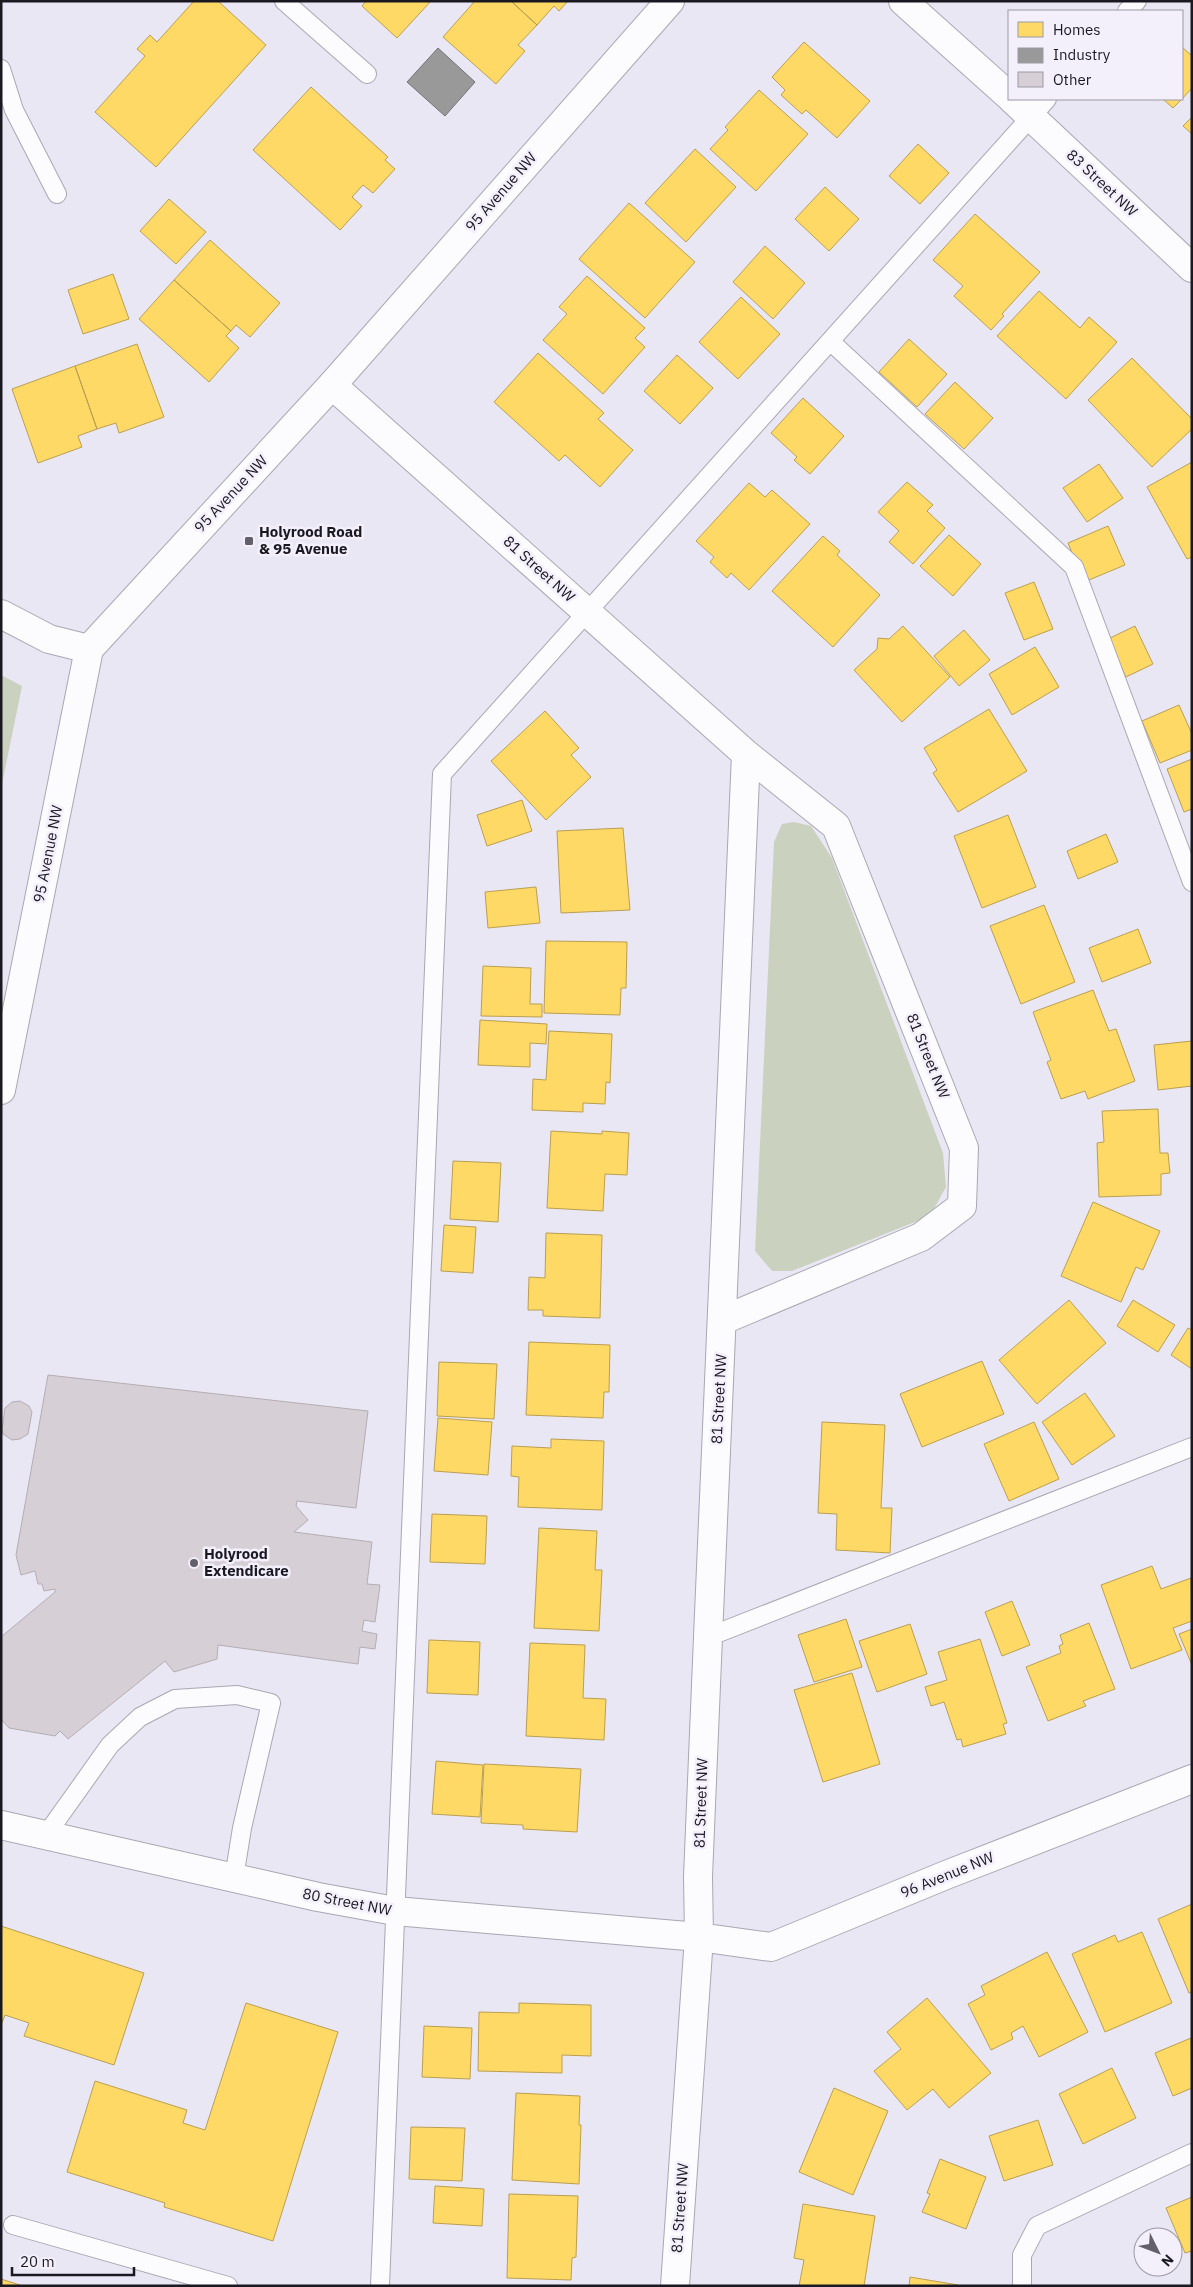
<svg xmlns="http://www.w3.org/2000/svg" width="1193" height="2287" font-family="'IBM Plex Sans',sans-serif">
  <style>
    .green { fill: #cbd1bf }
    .homes { fill: #ffd966; stroke: #ba9f51 }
    .industry { fill: #999; stroke: #737275 }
    .building { fill: #d7cfd6; stroke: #b4adb3 }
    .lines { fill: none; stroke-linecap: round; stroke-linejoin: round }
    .service-casing { stroke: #a9a7b2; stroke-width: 20 }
    .minor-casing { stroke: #a9a7b2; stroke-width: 30 }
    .tertiary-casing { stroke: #a9a7b2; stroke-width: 30 }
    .service { stroke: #fcfbfe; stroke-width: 18 }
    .minor { stroke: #fcfbfe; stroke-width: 28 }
    .tertiary { stroke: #fcfbfe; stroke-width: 28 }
    .poi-dot { fill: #63606b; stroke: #f3f0fb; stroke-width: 2 }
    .labels { text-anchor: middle; stroke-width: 5; stroke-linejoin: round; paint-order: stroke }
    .street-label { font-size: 15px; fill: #1a1821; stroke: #f3f0fb }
    .poi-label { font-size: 15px; font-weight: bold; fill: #1a1821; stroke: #f3f0fb; text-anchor: start }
  </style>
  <rect width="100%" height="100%" fill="#eae7f5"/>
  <path class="green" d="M1,675L22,686L1,789Z
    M794,822L811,826L832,858L943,1153L946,1187L930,1216L792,1271H772L755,1251L774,842L782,824Z"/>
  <path class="homes" d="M194,1H218L266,45L156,167L95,112L145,56L137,49L150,35L157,42Z
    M366,1H431L397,38L362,6Z
    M475,1H511L537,25L518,45L525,51L496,84L443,37Z
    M511,1H568L559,11L554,6L537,25Z
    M804,42L870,101L837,138L806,110L802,114L781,95L785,90L772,77Z
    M1182,47L1192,56V88L1182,99Z
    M311,87L388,157L385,160L395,169L373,193L363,185L352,197L362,206L340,230L253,150Z
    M759,90L808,134L756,191L710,149L728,130L725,127Z
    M1163,99H1182L1173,108Z
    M1192,117V134L1183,126Z
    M918,144L949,173L920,204L889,176Z
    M695,149L736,187L686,242L645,203Z
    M825,187L859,219L829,251L795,219Z
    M169,199L206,232L176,264L140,231Z
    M629,203L695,262L645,318L579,259Z
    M975,214L1040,272L1002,314L1004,316L991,330L954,296L963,286L933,260Z
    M210,240L280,303L250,337L236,325L231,331L174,280Z
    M765,246L805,283L773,319L733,282Z
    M113,274L129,319L83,334L68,290Z
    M587,276L645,328L635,338L645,347L603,394L543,340L567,314L559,307Z
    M174,280L231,331L226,336L239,348L209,382L139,319Z
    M1039,291L1080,328L1089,317L1117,342L1066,399L997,336Z
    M741,297L780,334L738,379L699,342Z
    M909,339L947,374L917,407L879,372Z
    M137,344L164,417L119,433L116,423L97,429L75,366Z
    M538,353L604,413L598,419L633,450L600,487L565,455L559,461L494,402Z
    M677,355L713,388L680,424L644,391Z
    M1132,358L1192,419V429L1152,467L1088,400Z
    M75,366L97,429L78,436L82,447L38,463L12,389Z
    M955,382L993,418L964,449L925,414Z
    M803,398L844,436L810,474L794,460L797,457L771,433Z
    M1192,462V557L1187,559L1147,487Z
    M1099,464L1123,498L1087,522L1063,488Z
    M907,482L933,505L927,511L945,528L913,564L889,542L899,531L878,512Z
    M749,483L765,497L772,490L810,524L749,590L731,573L727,578L710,562L714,557L696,541Z
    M1108,526L1125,565L1084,582L1068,543Z
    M949,535L981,564L953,596L920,566Z
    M823,536L840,551L837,555L880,595L833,647L772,591Z
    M1034,582L1053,629L1024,640L1005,593Z
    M903,626L950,677L902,722L854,670L877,649L878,638L889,639Z
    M1135,626L1153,664L1126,677L1108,639Z
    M964,630L990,660L959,686L934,656Z
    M1035,647L1059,687L1012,715L989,674Z
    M1179,705L1192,734V750L1160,763L1142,721Z
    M989,709L1027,771L958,812L933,773L937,770L924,748Z
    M545,711L579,748L571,755L591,777L546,820L491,761Z
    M1192,759V809L1184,812L1167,769Z
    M522,800L532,831L487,846L477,815Z
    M1008,815L1036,887L982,908L954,836Z
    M623,828L630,910L561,913L557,831Z
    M1106,834L1118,862L1078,879L1067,851Z
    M536,887L540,923L488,928L485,892Z
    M1044,905L1075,982L1021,1004L990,926Z
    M1138,929L1151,963L1102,982L1089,948Z
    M546,941L627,942L626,988H621L620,1015L544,1013Z
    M483,966L531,968L530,1004H542V1017L481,1016Z
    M1093,990L1109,1031L1116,1029L1135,1081L1088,1099L1085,1091L1061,1099L1047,1062L1051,1060L1033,1012Z
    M480,1020L547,1024L546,1044L530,1043V1067L478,1065Z
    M549,1031L612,1034L610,1083L606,1082L605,1104L583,1103V1112L532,1110L533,1079L546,1080Z
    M1192,1041V1086L1158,1090L1154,1045Z
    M1158,1109L1160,1153H1168L1170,1173L1161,1174V1195L1099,1197L1097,1143L1104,1142L1102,1111Z
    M551,1131L602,1134V1131L629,1133L627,1175L605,1174L603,1211L547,1208Z
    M453,1161L501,1163L498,1222L450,1219Z
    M1093,1202L1160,1231L1143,1270L1136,1267L1121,1302L1061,1276Z
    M444,1225L476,1227L473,1273L441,1271Z
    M546,1233L602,1235L600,1318L543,1316V1310H528L529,1277L545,1278Z
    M1069,1300L1106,1343L1037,1404L999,1360Z
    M1133,1300L1175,1325L1158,1352L1117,1326Z
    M1188,1328L1192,1330V1369L1171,1355Z
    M529,1342L610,1345L609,1392H604L603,1418L526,1415Z
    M982,1361L1004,1414L922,1447L900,1394Z
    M439,1362L497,1364L494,1419L437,1416Z
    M1085,1393L1115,1436L1072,1465L1042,1422Z
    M438,1418L492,1422L488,1475L434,1471Z
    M822,1422L885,1425L881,1508H892L890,1553L836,1550L837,1514L818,1513Z
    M1034,1422L1059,1479L1009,1501L984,1444Z
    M551,1439L604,1441L602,1510L518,1507L519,1477L511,1476L512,1446L551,1448Z
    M432,1514L487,1516L485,1564L430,1562Z
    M539,1528L597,1531L595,1570H602L599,1631L534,1628Z
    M1152,1566L1161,1589L1191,1578L1192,1621L1173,1628L1182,1650L1131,1669L1101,1585Z
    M1012,1601L1030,1645L1002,1656L985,1612Z
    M846,1619L862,1667L814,1682L798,1635Z
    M1089,1623L1115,1689L1083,1701L1086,1706L1048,1721L1026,1667L1061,1653L1059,1646L1063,1644L1060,1635Z
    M910,1624L927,1674L877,1692L859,1641Z
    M1192,1629V1665L1179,1634Z
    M980,1639L1007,1723L1003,1724L1006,1734L963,1747L961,1739L957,1740L944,1702L931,1706L925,1687L947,1680L938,1652Z
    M429,1640L480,1642L478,1695L427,1693Z
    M530,1643L585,1645L583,1698L606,1699L604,1740L526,1736Z
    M852,1673L880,1764L823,1782L794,1690Z
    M436,1761L483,1765L480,1817L432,1814Z
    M484,1764L581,1769L577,1832L523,1829V1825L481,1823Z
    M1192,1904V1992L1189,1993L1158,1919Z
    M1,1926L144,1973L114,2065L24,2036L29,2023L5,2015L1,2025Z
    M1142,1932L1172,2003L1105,2032L1072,1954L1115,1935L1118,1942Z
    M1047,1952L1088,2032L1039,2057L1023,2026L1011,2033L1013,2039L991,2050L968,2004L985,1995L981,1986Z
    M927,1998L991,2073L949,2108L933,2089L907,2110L874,2071L901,2049L887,2032Z
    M246,2003L338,2032L273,2241L164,2207L165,2203L67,2172L95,2081L187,2110L183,2123L205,2130Z
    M519,2003L591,2005V2056L562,2055V2073L478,2071L479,2012L519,2013Z
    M424,2026L472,2028L470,2079L422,2077Z
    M1191,2038L1192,2088L1173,2096L1155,2053Z
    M1112,2068L1136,2118L1083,2144L1059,2094Z
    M834,2088L888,2111L853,2195L799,2172Z
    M516,2093L580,2096L579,2125H581L579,2184L512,2180Z
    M1038,2120L1053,2165L1004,2181L989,2136Z
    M411,2127L465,2128L462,2181L409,2179Z
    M940,2159L986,2177L966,2229L922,2212L930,2194L927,2193Z
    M435,2186L484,2189L482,2226L433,2223Z
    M509,2194L578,2196L576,2257L572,2258L571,2280L507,2278Z
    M1192,2197V2251L1185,2253L1166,2208Z
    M803,2204L875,2216L864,2286H799L804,2260L794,2258Z
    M910,2277L958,2285V2286H909Z
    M1,2279L23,2286H1Z"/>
  <path class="industry" d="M438,48L475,82L445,116L407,82Z"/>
  <path class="building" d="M48,1375L368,1411L356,1508L297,1501L296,1506L308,1520L294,1532L372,1542L367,1584L380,1585L375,1622L364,1620L362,1631L377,1634L375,1649L360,1647L358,1664L218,1645L217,1659L174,1672L165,1661L68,1739L60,1731L55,1736L9,1728L1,1719V1637L55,1592V1589L44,1591L42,1584H38L35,1571L21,1575L16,1555Z
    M20,1401L29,1406L32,1412L28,1434L20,1439L12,1440L3,1434L2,1430L5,1408L12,1402Z"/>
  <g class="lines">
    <g class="service-casing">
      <path id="service" d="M284,1L367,74
        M1127,11L1137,1
        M1,69L14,110L57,194
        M830,341L1074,567L1192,882
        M708,1637L1192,1447
        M46,1835L110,1745L140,1717L175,1699L237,1695L271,1703L242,1828L234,1878
        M13,2225L228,2286
        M380,2286L442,774L1047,99
        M1022,2286V2255L1037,2226L1192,2153"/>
    </g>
    <g class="minor-casing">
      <path id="minor" d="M903,1L1009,96
        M1012,99L1192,268
        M332,385L746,754L708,1637L698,1877L699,1937L675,2286
        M1,614L49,639L89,649
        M723,1320L921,1237L962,1206L964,1148L836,826L746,754
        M1,1825L318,1897L395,1911L699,1937L771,1947L946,1875L1192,1779"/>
    </g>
    <g class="tertiary-casing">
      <path id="tertiary" d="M1,1090L89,649L332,385L670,1"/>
    </g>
    <use href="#service" class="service"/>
    <use href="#minor" class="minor"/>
    <use href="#tertiary" class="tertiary"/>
  </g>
  <g class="poi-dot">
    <rect x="244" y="536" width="10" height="10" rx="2.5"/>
    <circle cx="194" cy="1563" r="5"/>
  </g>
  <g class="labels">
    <g class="street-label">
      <text transform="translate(1102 183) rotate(43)" y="5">83 Street NW</text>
      <text transform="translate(501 192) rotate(-49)" y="5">95 Avenue NW</text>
      <text transform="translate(231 494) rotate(-47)" y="5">95 Avenue NW</text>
      <text transform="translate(539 569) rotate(42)" y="5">81 Street NW</text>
      <text transform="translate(48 854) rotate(-79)" y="5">95 Avenue NW</text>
      <text transform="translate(928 1056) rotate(68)" y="5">81 Street NW</text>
      <text transform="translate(719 1399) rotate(-87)" y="5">81 Street NW</text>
      <text transform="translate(701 1803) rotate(-88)" y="5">81 Street NW</text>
      <text transform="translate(947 1875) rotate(-22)" y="5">96 Avenue NW</text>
      <text transform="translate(347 1902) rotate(11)" y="5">80 Street NW</text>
      <text transform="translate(680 2208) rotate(-86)" y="5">81 Street NW</text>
    </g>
    <g class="poi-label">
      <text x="259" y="537">Holyrood Road<tspan x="259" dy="17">&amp; 95 Avenue</tspan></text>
      <text x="204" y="1559">Holyrood<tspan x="204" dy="17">Extendicare</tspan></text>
    </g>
  </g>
  <rect width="1193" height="2287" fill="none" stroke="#1a1821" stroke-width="5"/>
  <rect x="1008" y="10" width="175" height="90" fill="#f3f0fb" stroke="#9c9aa4"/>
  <rect x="1018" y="22" width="25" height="15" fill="#ffd966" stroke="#9c9aa4"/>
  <text x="1053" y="35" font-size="15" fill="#1a1821">Homes</text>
  <rect x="1018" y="48" width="25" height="15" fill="#999999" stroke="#9c9aa4"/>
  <text x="1053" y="60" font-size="15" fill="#1a1821">Industry</text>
  <rect x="1018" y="72" width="25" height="15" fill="#d7cfd6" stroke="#9c9aa4"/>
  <text x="1053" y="85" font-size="15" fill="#1a1821">Other</text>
  <g transform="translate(1158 2252) rotate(132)"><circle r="24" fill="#f3f0fb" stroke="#9c9aa4"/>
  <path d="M0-4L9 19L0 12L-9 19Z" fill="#63606b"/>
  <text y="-8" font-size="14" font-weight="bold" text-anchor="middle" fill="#1a1821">N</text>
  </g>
  <path d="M12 2267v8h122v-8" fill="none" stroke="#1a1821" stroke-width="2.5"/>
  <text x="20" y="2267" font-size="15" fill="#1a1821" stroke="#f3f0fb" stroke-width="4" paint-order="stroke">20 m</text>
</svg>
